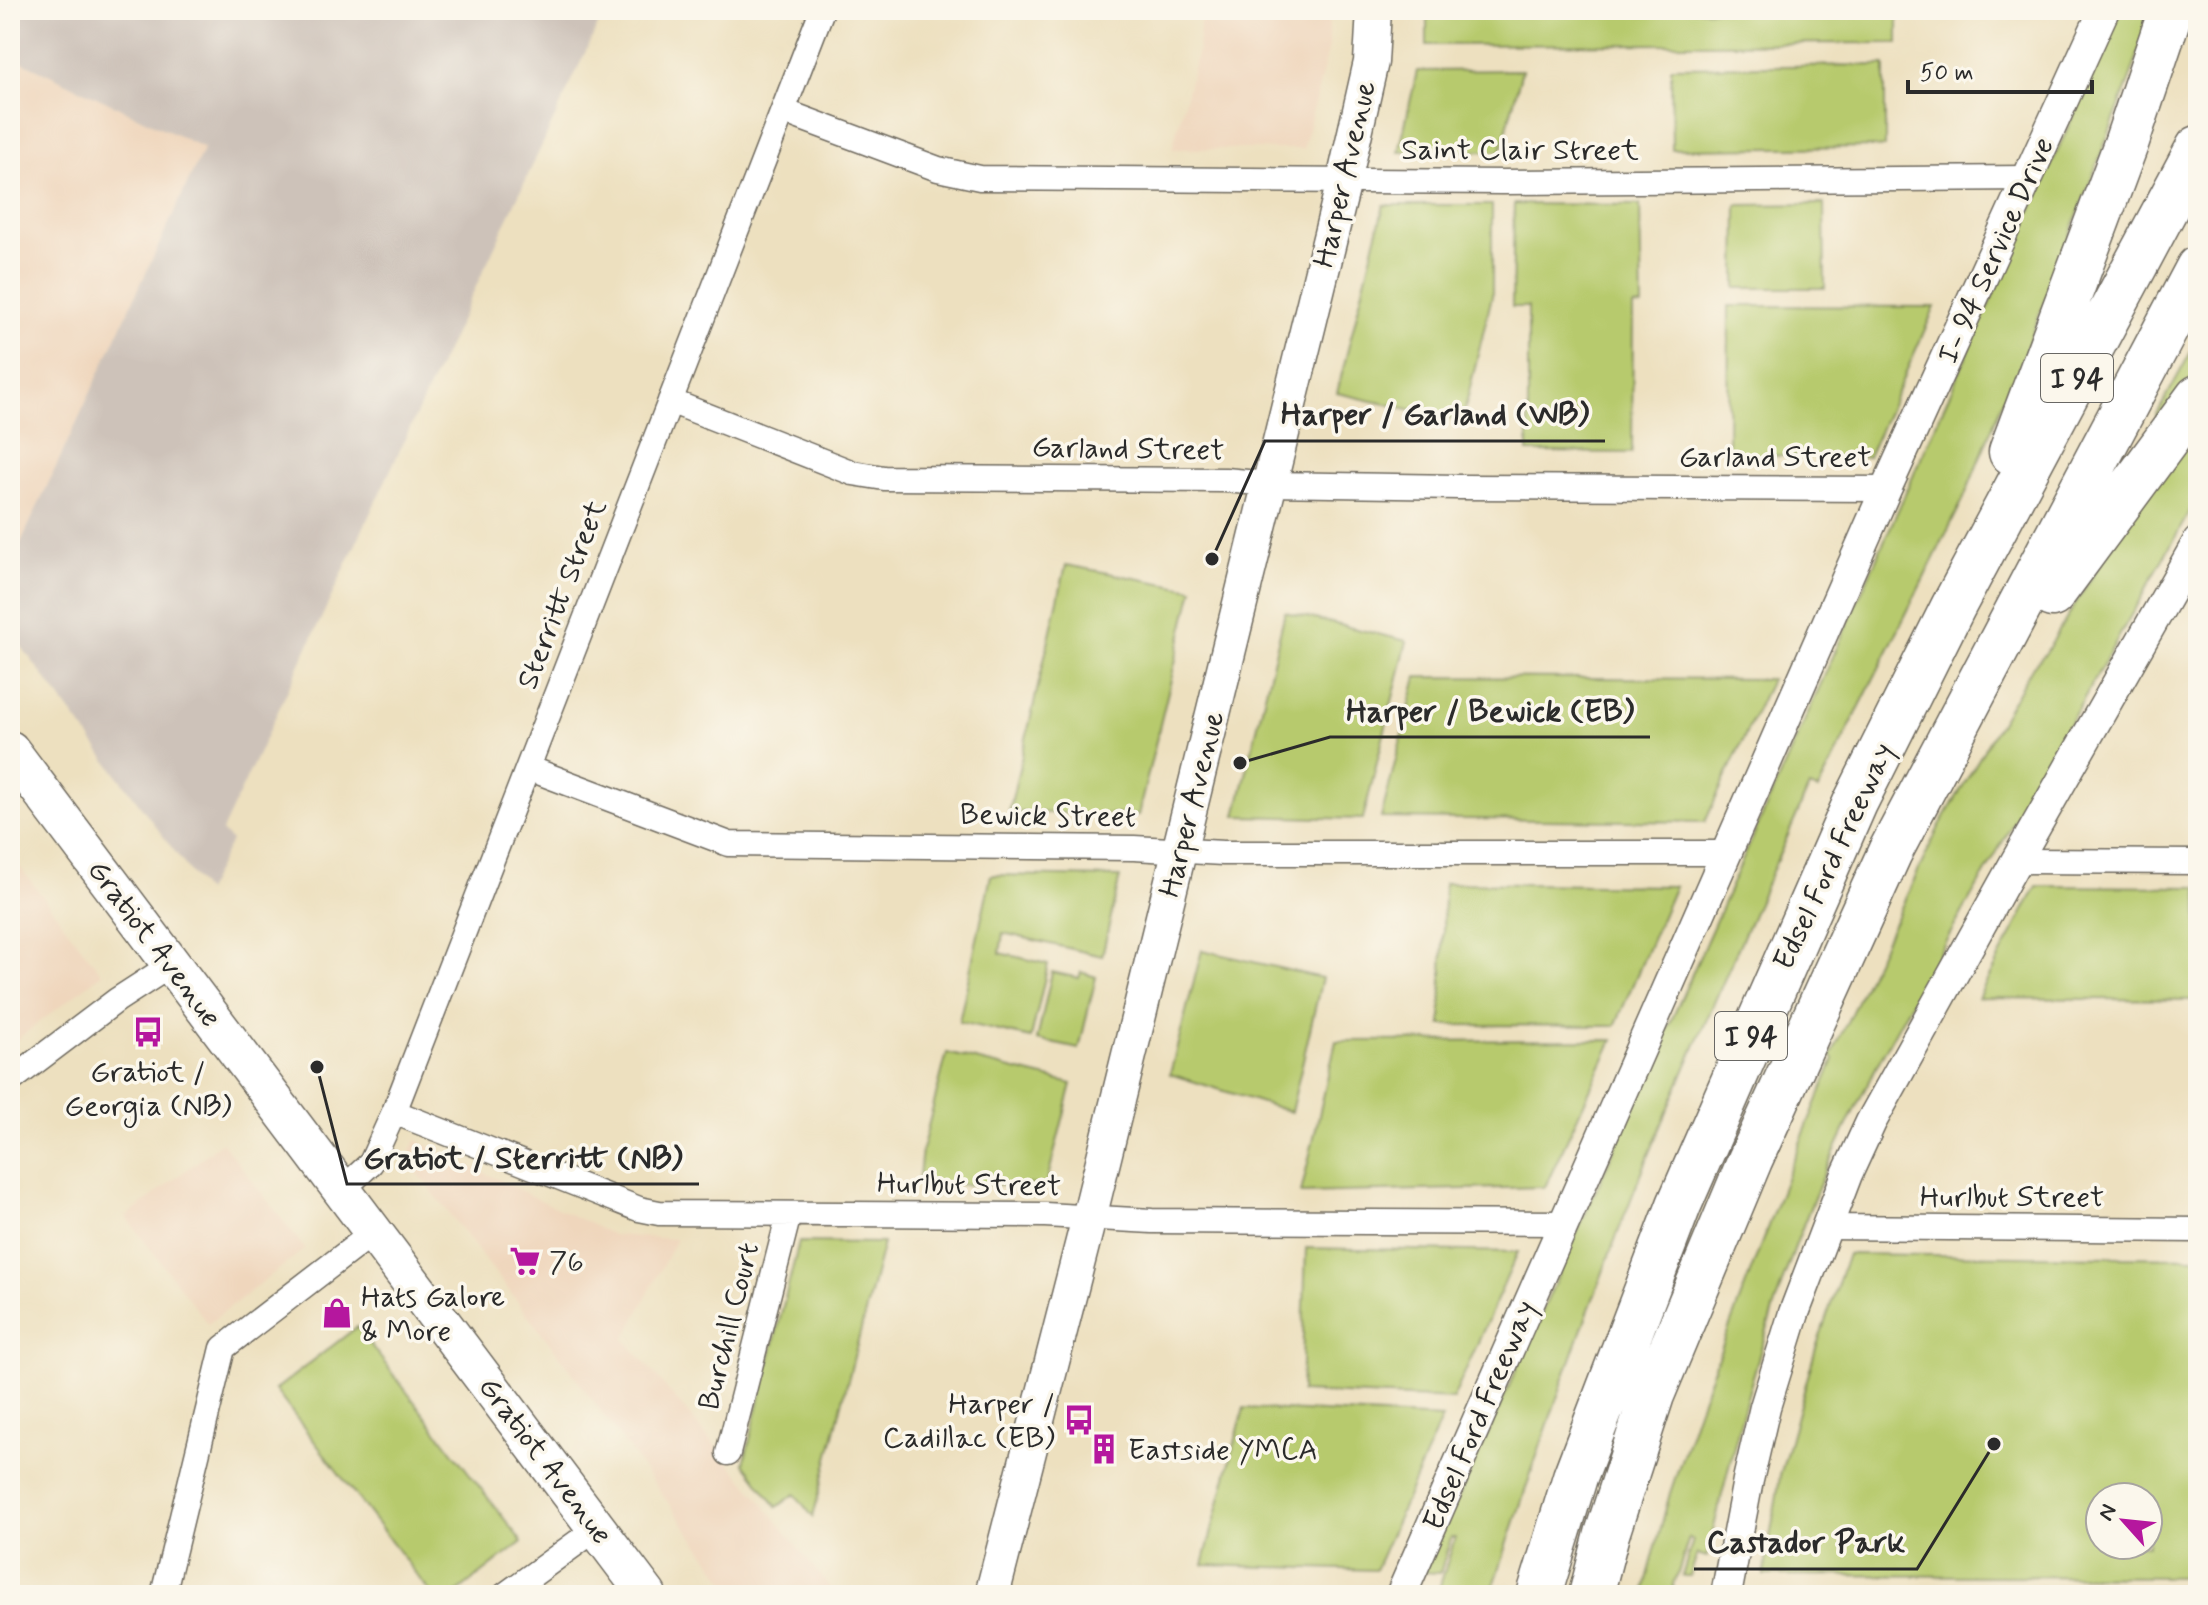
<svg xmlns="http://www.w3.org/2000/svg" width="2208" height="1605" font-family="Mynerve,sans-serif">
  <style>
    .built { fill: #efd6bc }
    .industrial { fill: #cdc2b9 }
    .green { fill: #b7ca6d; stroke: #717a4c; stroke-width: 2; fill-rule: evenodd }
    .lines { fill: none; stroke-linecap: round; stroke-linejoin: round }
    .minor-casing { stroke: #6f6a5f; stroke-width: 27 }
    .tertiary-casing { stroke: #6f6a5f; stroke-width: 33 }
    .secondary-casing { stroke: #6f6a5f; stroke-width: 37 }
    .primary-casing { stroke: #6f6a5f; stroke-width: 41 }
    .motorway-casing { stroke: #6f6a5f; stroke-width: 47 }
    .minor { stroke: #fff; stroke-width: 24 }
    .tertiary { stroke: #fff; stroke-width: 30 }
    .secondary { stroke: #fff; stroke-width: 34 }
    .primary { stroke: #fff; stroke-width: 38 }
    .motorway { stroke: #fff; stroke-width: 44 }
    .labels { text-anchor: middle; stroke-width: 7; stroke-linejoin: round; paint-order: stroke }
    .shield { fill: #fbf7ec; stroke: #696865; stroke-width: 2 }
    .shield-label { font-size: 28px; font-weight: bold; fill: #2b2b2b }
    .street-label { font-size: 30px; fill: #2b2b2b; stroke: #fbf7ec }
    .poi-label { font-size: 30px; fill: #2b2b2b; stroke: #fbf7ec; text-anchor: start }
    .leader { fill: none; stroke: #2b2b2b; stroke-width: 3 }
    .callout-dot { fill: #2b2b2b; stroke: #fbf7ec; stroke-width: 3 }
    .callout-label { font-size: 32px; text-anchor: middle; font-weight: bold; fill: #2b2b2b; stroke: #fbf7ec; stroke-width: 7; stroke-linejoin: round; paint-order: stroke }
  </style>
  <rect width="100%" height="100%" fill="#fbf7ec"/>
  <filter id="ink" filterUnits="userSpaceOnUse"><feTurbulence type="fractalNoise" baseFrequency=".0125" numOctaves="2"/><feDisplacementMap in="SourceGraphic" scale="16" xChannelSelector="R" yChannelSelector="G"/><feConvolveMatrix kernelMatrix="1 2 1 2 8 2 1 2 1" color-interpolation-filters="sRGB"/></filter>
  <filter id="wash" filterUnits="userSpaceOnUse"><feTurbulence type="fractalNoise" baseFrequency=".006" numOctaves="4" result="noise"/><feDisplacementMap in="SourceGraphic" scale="32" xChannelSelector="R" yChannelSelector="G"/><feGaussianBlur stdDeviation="1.8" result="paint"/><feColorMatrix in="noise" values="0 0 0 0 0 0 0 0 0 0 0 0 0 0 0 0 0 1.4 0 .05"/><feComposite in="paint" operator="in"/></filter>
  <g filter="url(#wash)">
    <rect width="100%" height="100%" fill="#ede0bf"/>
    <path class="built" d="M1201,10H1329V47L1303,149H1172L1198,50Z
      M10,56L204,148L10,566Z
      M10,854L102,974L10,1045Z
      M416,1140L613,1235L676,1239L625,1339L748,1485L836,1595H736L578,1380L407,1159Z
      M222,1142L305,1249L208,1324L126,1217Z"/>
    <path class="industrial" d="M14,10H605L222,831L231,841L205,892L10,631V566L204,148L10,56V20Z"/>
    <path class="green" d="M1427,10H1898V43L1427,45Z
      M2120,10H2152L2132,73L2014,381L2011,380L1964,498L1818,790L1809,787C1750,923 1688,1057 1633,1194C1581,1326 1534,1460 1491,1595H1437L1455,1538H1451L1440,1573L1422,1572L1474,1465Z
      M1885,65V147L1672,149L1671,67Z
      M1522,70L1501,151L1399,152L1417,71Z
      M1514,204L1640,205L1642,306L1633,307L1632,453L1528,452V307H1512Z
      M1824,204L1825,288H1736L1737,205Z
      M1384,205H1492V296L1462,421L1337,393Z
      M1729,306H1736L1935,307L1868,457L1728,455Z
      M2198,339V369L2164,421L2156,416Z
      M2198,411V497C2124,627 2050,757 1977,887C1918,990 1857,1093 1812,1203C1765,1318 1735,1438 1707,1557L1697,1554L1690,1576H1682L1693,1540L1689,1538L1671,1595H1643L1670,1493L1698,1410L1790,1168L1834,1059L1831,1056L1939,827L2033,666L2045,654L2118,534Z
      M1066,565L1193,589L1138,815L1009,812Z
      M1285,612L1407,641L1363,819L1236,816Z
      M1417,677L1771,679L1705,822L1381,818Z
      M991,875L1120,877L1102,956L1003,933L1000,953L1048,964L1031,1038L959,1022Z
      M1444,883L1675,886L1615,1026L1441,1025Z
      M2037,886L2198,887V1000L1978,998Z
      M1202,950L1322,978L1291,1112L1170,1074Z
      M1052,972L1079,978L1081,972L1096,977L1079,1049L1037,1040Z
      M1613,1040L1545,1187L1301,1193L1336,1041Z
      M947,1053L1072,1084L1046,1185L918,1184L922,1150Z
      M799,1242L883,1243L813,1517L795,1494L777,1507L744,1463Z
      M1306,1248L1518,1252L1453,1399L1301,1392Z
      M1848,1254L2198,1258V1577L1764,1575L1780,1476L1815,1351ZM2100,1497H2148V1545H2100Z
      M357,1327L522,1542L454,1595H432L275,1390Z
      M1244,1408L1442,1418L1375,1570L1203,1565Z"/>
  </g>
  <g filter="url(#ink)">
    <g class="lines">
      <g class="minor-casing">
        <path id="minor" d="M783,111L938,169L980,178L1503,182L2029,178
          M670,401L853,473L884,478L1225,480L1269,484L1459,487L1886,489
          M528,768L729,844L1134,848L1223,853H1725
          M2016,861L2198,862
          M10,1081L117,1000L171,965
          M394,1112L639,1209L659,1213L1045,1215L1152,1221L1562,1223
          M342,1190L371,1163L394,1112L822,10
          M1825,1227L2198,1230
          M728,1453L789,1214
          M163,1595L223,1348L374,1232
          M505,1595L597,1528"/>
      </g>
      <g class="tertiary-casing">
        <path id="tertiary" d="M1401,1595L1886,489L2104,10
          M1726,1595L1748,1480L1765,1407L1794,1313L1847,1174L1871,1122L2016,861L2198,542"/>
      </g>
      <g class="secondary-casing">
        <path id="secondary" d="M992,1595L1089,1218L1344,181L1371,62L1374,10"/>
      </g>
      <g class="primary-casing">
        <path id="primary" d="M10,750L647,1595"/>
      </g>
      <g class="motorway-casing">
        <path id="motorway" d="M2011,452L2126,144L2171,10
          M2052,595L2198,397
          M1539,1595L1575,1477L1679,1205L1855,803L1953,607L2198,148
          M1591,1595L1607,1534L1652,1395L1750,1160L1890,852L2198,268"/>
      </g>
      <use href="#minor" class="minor"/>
      <use href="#tertiary" class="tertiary"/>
      <use href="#secondary" class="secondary"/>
      <use href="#primary" class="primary"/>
      <use href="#motorway" class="motorway"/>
    </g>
  </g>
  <defs>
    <g id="bus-bare" transform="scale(2.4)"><path d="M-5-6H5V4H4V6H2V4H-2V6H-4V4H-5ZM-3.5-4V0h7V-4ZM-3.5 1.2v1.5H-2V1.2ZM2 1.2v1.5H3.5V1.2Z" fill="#b5179e" stroke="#fbf7ec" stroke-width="2.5" paint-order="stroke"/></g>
    <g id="supermarket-bare" transform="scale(2.4)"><path d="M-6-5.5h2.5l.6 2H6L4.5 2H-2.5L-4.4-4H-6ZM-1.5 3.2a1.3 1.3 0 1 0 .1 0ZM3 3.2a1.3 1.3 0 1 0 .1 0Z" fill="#b5179e" stroke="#fbf7ec" stroke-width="2.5" paint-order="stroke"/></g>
    <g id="shop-bare" transform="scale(2.4)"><path d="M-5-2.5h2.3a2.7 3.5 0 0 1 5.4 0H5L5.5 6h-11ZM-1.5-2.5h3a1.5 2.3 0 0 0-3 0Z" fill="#b5179e" stroke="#fbf7ec" stroke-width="2.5" paint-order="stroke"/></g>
    <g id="building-bare" transform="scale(2.4)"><path d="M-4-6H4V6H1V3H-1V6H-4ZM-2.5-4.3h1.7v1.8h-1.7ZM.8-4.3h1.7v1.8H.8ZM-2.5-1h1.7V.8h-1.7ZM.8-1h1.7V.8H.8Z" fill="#b5179e" stroke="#fbf7ec" stroke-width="2.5" paint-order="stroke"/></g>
  </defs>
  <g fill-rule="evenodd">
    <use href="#bus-bare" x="148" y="1032"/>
    <use href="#supermarket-bare" x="525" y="1261"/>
    <use href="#shop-bare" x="337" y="1313"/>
    <use href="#bus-bare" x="1079" y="1420"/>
    <use href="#building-bare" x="1104" y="1449"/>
  </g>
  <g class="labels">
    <g class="shield">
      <rect x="2041" y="354" width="72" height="48" rx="6"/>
      <rect x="1715" y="1012" width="72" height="48" rx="6"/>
    </g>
    <g class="shield-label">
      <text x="2077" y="388">I 94</text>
      <text x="1751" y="1046">I 94</text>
    </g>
    <g class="street-label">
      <text x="1520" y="159">Saint Clair Street</text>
      <text transform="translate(1344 174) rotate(-77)" y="10">Harper Avenue</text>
      <text transform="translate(1995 250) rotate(-66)" y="10">I- 94 Service Drive</text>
      <text transform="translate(1128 448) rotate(1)" y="10">Garland Street</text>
      <text x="1775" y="466">Garland Street</text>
      <text transform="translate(561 594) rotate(-69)" y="10">Sterritt Street</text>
      <text transform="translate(1191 804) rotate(-76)" y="10">Harper Avenue</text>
      <text transform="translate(1048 815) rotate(1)" y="10">Bewick Street</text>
      <text transform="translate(1833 856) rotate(-65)" y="10">Edsel Ford Freeway</text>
      <text transform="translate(155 943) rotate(53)" y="10">Gratiot Avenue</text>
      <text transform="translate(969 1184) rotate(1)" y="10">Hurlbut Street</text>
      <text x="2012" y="1206">Hurlbut Street</text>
      <text transform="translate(728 1326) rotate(-76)" y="10">Burchill Court</text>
      <text transform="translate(1479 1415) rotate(-67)" y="10">Edsel Ford Freeway</text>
      <text transform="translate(546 1460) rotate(53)" y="10">Gratiot Avenue</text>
    </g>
    <g class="poi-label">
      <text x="148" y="1081" text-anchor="middle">Gratiot /<tspan x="148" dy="34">Georgia (NB)</tspan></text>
      <text x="549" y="1271">76</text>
      <text x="361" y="1306">Hats Galore<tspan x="361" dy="34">&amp; More</tspan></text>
      <text x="1055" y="1413" text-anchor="end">Harper /<tspan x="1055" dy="34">Cadillac (EB)</tspan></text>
      <text x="1128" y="1459">Eastside YMCA</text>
    </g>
  </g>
  <path class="leader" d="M1212 559L1265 441H1605M1240 763L1330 737H1650M317 1067L347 1184H699M1994 1444L1917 1569H1694"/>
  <g class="callout-dot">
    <circle cx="1212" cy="559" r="8"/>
    <circle cx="1240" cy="763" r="8"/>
    <circle cx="317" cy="1067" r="8"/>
    <circle cx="1994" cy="1444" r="8"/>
  </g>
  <g class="callout-label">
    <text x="1435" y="424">Harper / Garland (WB)</text>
    <text x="1490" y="721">Harper / Bewick (EB)</text>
    <text x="523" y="1168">Gratiot / Sterritt (NB)</text>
    <text x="1806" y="1552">Castador Park</text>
  </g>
  <rect width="2208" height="1605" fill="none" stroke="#fbf7ec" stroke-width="40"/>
  <g transform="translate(2124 1521) rotate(297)"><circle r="38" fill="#fbf7ec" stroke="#a8a59f" stroke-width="2"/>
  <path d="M0-6L14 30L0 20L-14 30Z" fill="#b5179e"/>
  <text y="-12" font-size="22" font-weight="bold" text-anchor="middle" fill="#2b2b2b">N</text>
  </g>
  <path d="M1908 80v12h184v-12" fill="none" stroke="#2b2b2b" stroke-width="4"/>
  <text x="1920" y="80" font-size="24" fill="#2b2b2b" stroke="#fbf7ec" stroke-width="6" paint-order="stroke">50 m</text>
</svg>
